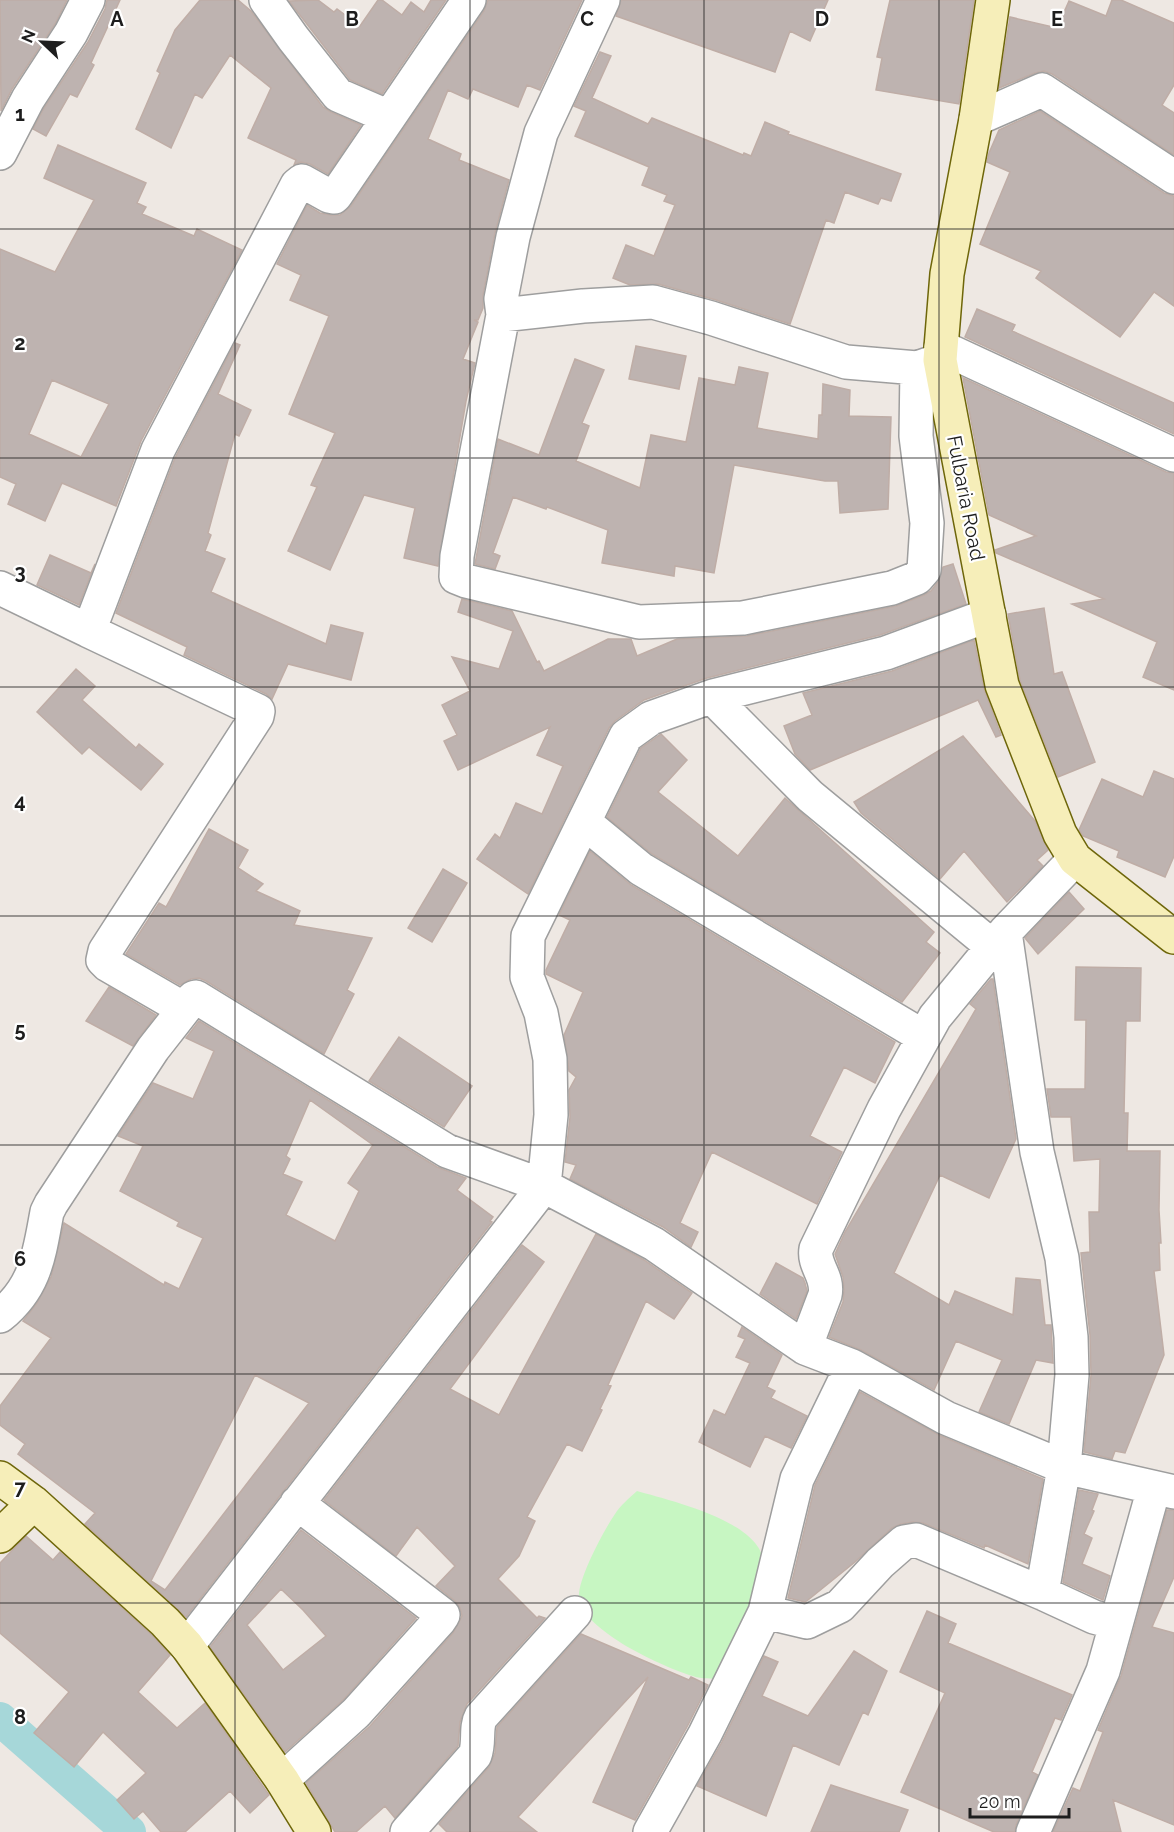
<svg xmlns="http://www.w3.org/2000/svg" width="1174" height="1832" font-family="Raleway,sans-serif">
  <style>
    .park { fill: #c7f6c2 }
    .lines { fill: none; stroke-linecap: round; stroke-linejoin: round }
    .canal { stroke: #a6d7d9; stroke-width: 34 }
    .building { fill: #beb3b0; stroke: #bfada6; stroke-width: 1.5; fill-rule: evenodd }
    .street-casing { stroke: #9e9e9e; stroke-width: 36 }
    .secondary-casing { stroke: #6e660a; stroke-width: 36 }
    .street { stroke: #fff; stroke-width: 33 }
    .secondary { stroke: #f6eeb9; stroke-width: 33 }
    .grid { fill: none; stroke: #1d1d1d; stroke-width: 1.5; stroke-opacity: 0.55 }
    .labels { text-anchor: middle; stroke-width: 4.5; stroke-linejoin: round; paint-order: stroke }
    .street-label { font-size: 20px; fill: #1d1d1d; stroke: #fff }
    .grid-label { font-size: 20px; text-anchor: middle; font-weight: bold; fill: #1d1d1d; stroke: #fff; stroke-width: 4.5; stroke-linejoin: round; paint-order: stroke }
  </style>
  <rect width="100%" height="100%" fill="#eee8e3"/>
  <path class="park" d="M637,1491C668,1500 760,1521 763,1561C765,1593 730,1649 716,1679C708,1678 700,1679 693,1676C665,1668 583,1631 579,1598C577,1580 604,1530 615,1514C620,1506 629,1498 637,1491Z"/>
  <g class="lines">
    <path class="canal" d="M0,1719L129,1832"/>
  </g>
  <path class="building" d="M0,0H67L55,24L12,89L1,111Z
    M107,0H120L91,63L94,65L77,97L70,94L46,136L33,129L44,108L88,42L105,9Z
    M200,0H238L251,11L323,107L331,112L361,125L328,174L310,164L301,162L294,165L296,160L248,138L271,88L230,55L202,98L195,94L171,148L136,129L160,73L157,71L175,30Z
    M318,0L334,12L337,9L360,26L378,0H382L402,15L411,2L424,12L431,0H446L382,94L350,80L289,1Z
    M488,0H582L540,90L527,85L518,107L473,89L468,99L448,90L428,139L461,154L459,160L509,180L495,233L483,295V308L478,320H474L478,322L463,359L475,363L466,401L438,566L404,558L415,508L364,495L330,570L288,551L317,487L311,485L335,433L289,414L329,316L290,300L301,275L277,264L307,205L320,213L331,215H340L351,206L484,11Z
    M621,0H828L810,41L790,31L775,72L616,16Z
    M890,0H974L959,104L876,90L882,58L877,57Z
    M1112,0H1121L1174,23V85L1162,105L1174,113V155L1052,74L1044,71L1035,73L999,88L1010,17L1057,28L1069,1L1106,16Z
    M600,52L611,56L592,98L648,124L652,118L743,155L744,153L751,156L765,122L789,132L788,134L901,174L891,201L881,198L878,204L845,192L834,223L826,220L790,324L716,300L658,284L630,285L613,278L626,245L654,256L675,205L664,201L667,195L642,185L649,167L575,136L586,111L574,106Z
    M1040,111L1164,193L1174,196V306L1154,292L1120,337L1036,278L1041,271L980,244L1010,172L987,162L989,153L999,130Z
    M58,145L146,183L137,203L146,207L142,214L194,236L197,229L242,250L141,441L116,506L62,483L45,521L8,504L16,484L0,477V249L55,272L94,200L44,178ZM52,380L109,404L81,457L29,434Z
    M977,309L1015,325L1012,331L1174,403V434L965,337Z
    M235,343L240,345L218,394L251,410L239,436L235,434L208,533L211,535L205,551L225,559L211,592L326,644L331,625L363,633L351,680L288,664L272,699L266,694L184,655L187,647L116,613L175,458Z
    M636,346L686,356L679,389L629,379Z
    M575,359L604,370L582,423L589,426L576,461L640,488L651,435L686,442L699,378L735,385L739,367L768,373L757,428L818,439L819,415H822L823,384L850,390L849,416L891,417L888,509L840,513L838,481H825L734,465L714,573L675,566L674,576L602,563L608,530L547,507L546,509L513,497L493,553L500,556L495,569L475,564L498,439L539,455Z
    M963,378L1166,472L1174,473V690L1143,677L1157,642L1072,604L1104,599L996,553L995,550L1036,536L989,515Z
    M50,555L91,573L95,564L79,605L37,585Z
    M953,564L966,604L880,635L707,678L644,700L615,721L609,728L528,894L477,859L495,834L500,838L516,803L542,814L563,766L537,755L550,727L458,770L444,741L457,735L442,705L470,691L452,657L499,669L513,631L458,612L462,599L512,611L537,662L539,661L544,671L608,639H631L637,656L677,639L747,636L896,606L924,595L931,591L938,582L943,567Z
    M1044,608L1054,674L1062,672L1095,762L1058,777L1020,680L1008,614Z
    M974,640L984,689L1001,735L996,737L978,700L810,770L795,754L784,726L812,715L803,693L892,671Z
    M76,669L95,686L82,700L136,748L139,744L163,764L141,790L89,747L82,754L37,712Z
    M661,734L687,760L658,792L738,856L785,798L934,932L926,942L940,953L902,1002L652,854L607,817L641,748Z
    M963,736L1035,821L1048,850L1037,860L1043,866L1007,902L964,851L940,879L861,813L854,802Z
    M1154,771L1174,779V856L1165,877L1117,857L1119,851L1083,836L1079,830L1102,779L1143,797Z
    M209,829L248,850L238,868L263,884L256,891L300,911L294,925L372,938L347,990L354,994L324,1054L206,981L199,978L191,979L180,985L126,954L159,903L166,907Z
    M590,851L631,885L895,1042L875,1083L844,1067L810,1136L842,1152L817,1204L712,1152L680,1223L698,1232L691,1247L663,1227L570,1179L576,1165L565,1162L570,1117L569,1090L576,1077L569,1071L564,1035L583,992L546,974V970L570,920L559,915Z
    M443,869L467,883L432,942L408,928Z
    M1069,892L1084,909L1038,954L1025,938Z
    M1076,967L1141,968L1140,1021H1126L1124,1113H1128L1127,1151H1160L1159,1210L1161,1243H1159L1160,1270L1154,1271L1164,1355L1125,1453L1115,1451L1112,1459L1084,1452L1091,1375L1090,1335L1081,1253L1090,1252L1089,1212H1099L1100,1159L1074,1161L1071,1117H1051L1047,1089H1085L1086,1020H1075Z
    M991,979H993L1016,1139L989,1198L940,1175L894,1273L949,1305L955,1291L1013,1315L1016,1278L1040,1280L1045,1325H1051L1053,1363L1036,1360L1009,1424L979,1412L1002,1360L956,1341L934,1390L861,1350L829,1337L843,1302L844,1290L843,1277L835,1254L845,1232L976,1009L970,1004Z
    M109,987L156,1015L133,1046L86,1021Z
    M199,1021L437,1167L466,1178L457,1190L493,1217L490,1221L492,1222L186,1617L85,1524L95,1513L18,1454L25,1444L0,1425V1406L51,1338L23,1321L37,1303L51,1277L64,1223L164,1285L165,1282L179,1289L203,1238L177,1226L179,1222L120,1191L143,1146L118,1136L153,1083L193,1099L214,1051L186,1038ZM310,1100L373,1145L348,1183L359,1191L335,1241L286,1215L302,1182L283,1174L290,1159L286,1156ZM255,1375L309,1403L165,1590L151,1581Z
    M399,1037L472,1086L444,1127L369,1081Z
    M596,1234L644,1260L692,1293L674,1319L646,1301L608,1385L611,1386L600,1409L602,1410L582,1451L567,1444L527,1517L535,1521L519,1556L498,1579L537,1618L539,1616L545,1618L467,1704L460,1722L458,1746L395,1818L385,1806L356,1832H335L306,1783L370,1726L453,1633L462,1616L460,1608L455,1601L436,1586L455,1566L417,1527L396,1556L324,1500L522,1245L544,1262L450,1389L499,1415Z
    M776,1263L803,1278L805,1283L807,1291L796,1319L760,1294Z
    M742,1327L782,1355L767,1387L775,1391L771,1398L807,1416L791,1448L765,1436L750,1467L699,1442L714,1410L725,1415L750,1363L736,1357L745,1339L738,1336Z
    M860,1392L939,1435L1043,1479L1028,1564L985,1545L984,1548L923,1523L913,1522L901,1524L892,1528L855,1562L808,1600L805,1602L788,1598L815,1485Z
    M1079,1490L1098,1494L1092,1510L1094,1511L1084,1534L1092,1538L1082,1564L1110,1576L1103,1600L1063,1582Z
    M1167,1510H1174V1577L1152,1627L1174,1633V1825L1113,1800L1121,1832H1053L1073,1788L1080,1791L1103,1732L1098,1730L1121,1676Z
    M301,1530L416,1618L343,1700L285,1752L210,1647ZM281,1589L303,1610L326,1636L283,1670L247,1625Z
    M26,1536L53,1560L60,1552L152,1635L170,1655L138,1692L177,1728L205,1703L269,1795L250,1813L230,1791L185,1832H161L143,1811L134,1819L117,1800L146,1773L103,1732L74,1767L34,1733L69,1692L0,1633V1563Z
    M927,1611L956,1624L948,1643L1072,1695L1061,1720L1055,1718L1032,1772L1038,1775L1016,1825L1015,1832H994L901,1792L945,1693L900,1672Z
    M581,1634L689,1680L691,1677L708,1685L688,1725L635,1820L593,1802L648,1677L518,1817L537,1832H447L439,1824L489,1767L495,1753L497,1727Z
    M854,1651L887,1671L868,1715L863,1712L839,1765L793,1745L766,1816L697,1786L722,1742L764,1656L778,1662L762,1696L808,1716Z
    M831,1785L908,1810L899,1832H811Z"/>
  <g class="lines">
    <g class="street-casing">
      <path id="street" d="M266,0L293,38L338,95L389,117
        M603,0L541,133L513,237L501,299L503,315L457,556L456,577L466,581L639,622L743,618L892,588L917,578L924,570L927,523L916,436L917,368L940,360
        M976,119L1042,90L1174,177
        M0,153L28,99L71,33L88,0
        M503,315L583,306L653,302L711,318L846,362L917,368
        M941,347L1174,455
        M0,588L89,631
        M712,697L810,796L993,947
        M584,822L641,869L924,1037
        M1005,932L1037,1152L1062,1258L1071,1337L1072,1375L1064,1467L1042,1593
        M184,1009L108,965L103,960L105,951L257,716L258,711L89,631L158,450L297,185L302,181L329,196L334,197L336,195L469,0
        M0,1316C36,1287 39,1255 47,1212L51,1204L153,1049L193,998L196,997L447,1151L544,1186L551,1115L550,1059L541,1013L527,977L528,936L626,736L651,718L713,696L886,653L989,615
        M805,1348L825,1295C829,1276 813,1266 816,1249L884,1109L935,1017L1005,932L1075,859
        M852,1366L946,1418L1064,1467L1174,1492
        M765,1612L807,1622L840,1606L880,1563L904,1542L916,1540L1042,1593L1094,1617L1116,1623
        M187,1646L544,1186L654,1244L805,1348L852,1366L797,1479L765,1612L705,1734L650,1832
        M282,1780L356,1713L439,1621L443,1615L297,1503
        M407,1832L475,1755C480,1742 475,1728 481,1717L575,1613
        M1033,1832L1103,1671L1154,1488"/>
    </g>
    <g class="secondary-casing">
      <path id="secondary" d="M993,0L976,119L947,274L940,360L1002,685L1060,834L1075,859L1174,937
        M0,1478L34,1503L165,1622L187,1646L282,1780L314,1832
        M0,1536L34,1503"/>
    </g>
    <use href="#street" class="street"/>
    <use href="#secondary" class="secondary"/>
  </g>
  <path class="grid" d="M235,0V1832M470,0V1832M704,0V1832M939,0V1832M0,229H1174M0,458H1174M0,687H1174M0,916H1174M0,1145H1174M0,1374H1174M0,1603H1174"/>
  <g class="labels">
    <g class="street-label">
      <text transform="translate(966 498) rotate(79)" y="7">Fulbaria Road</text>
    </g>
  </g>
  <g class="grid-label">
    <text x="117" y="26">A</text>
    <text x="352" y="26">B</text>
    <text x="587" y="26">C</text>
    <text x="822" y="26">D</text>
    <text x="1057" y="26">E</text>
    <text x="20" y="121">1</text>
    <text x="20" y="350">2</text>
    <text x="20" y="579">3</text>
    <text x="20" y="808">4</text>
    <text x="20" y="1037">5</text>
    <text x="20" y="1266">6</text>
    <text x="20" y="1495">7</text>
    <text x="20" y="1724">8</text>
  </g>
  <g transform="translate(42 42) rotate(293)" stroke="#ffffff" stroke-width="4.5" paint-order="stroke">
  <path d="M0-4.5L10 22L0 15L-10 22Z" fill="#1d1d1d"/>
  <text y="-9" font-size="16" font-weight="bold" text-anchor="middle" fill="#1d1d1d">N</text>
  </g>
  <path d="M970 1808v9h99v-9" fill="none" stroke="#1d1d1d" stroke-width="3"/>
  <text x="979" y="1808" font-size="18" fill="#1d1d1d" stroke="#ffffff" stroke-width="4.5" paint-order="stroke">20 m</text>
</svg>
